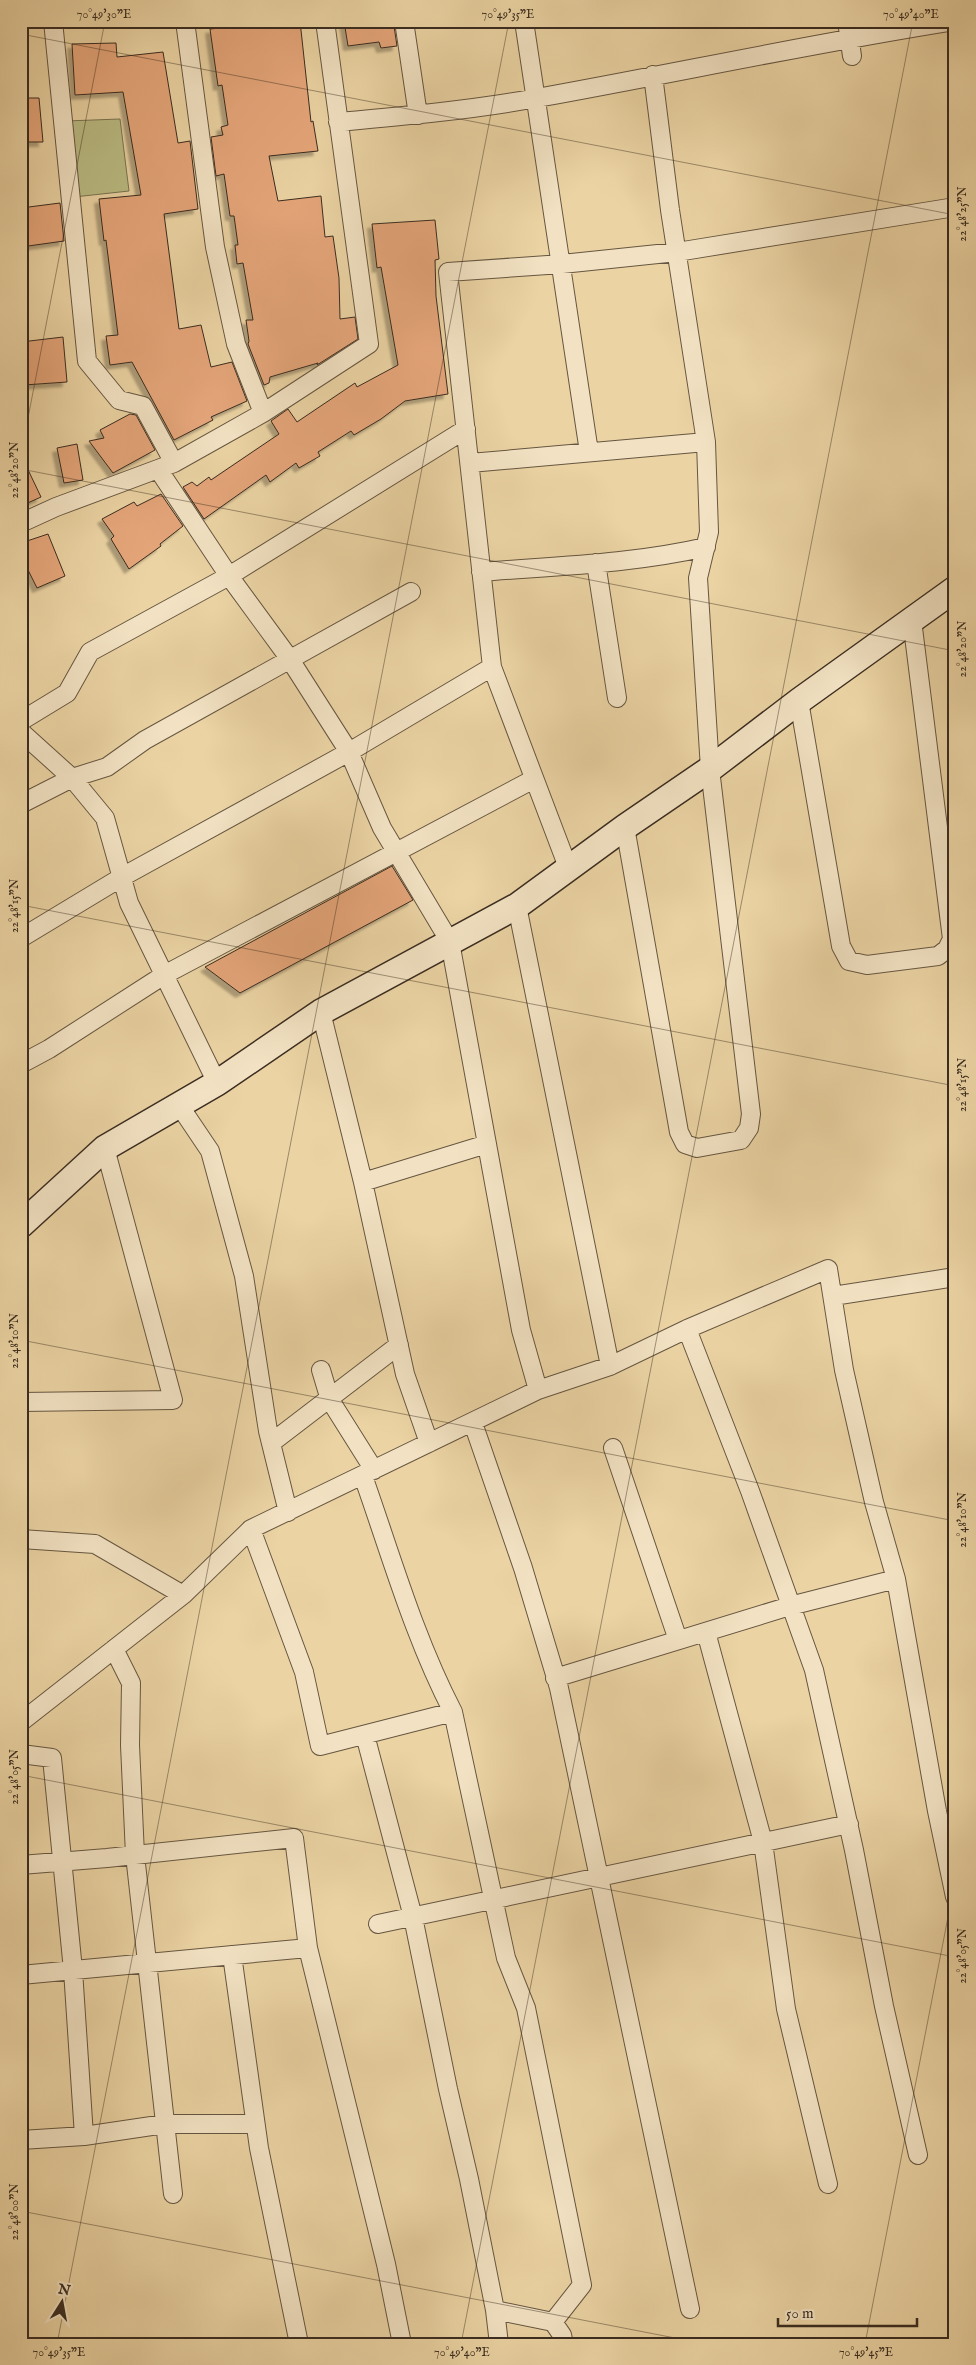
<svg xmlns="http://www.w3.org/2000/svg" width="976" height="2365" font-family="'IM FELL English',serif">
  <style>
    .green { fill: #babb83; stroke: #7a7452 }
    .building { fill: #e4a579; stroke: #3a2c20; filter: url(#shadow) }
    .lines { fill: none; stroke-linecap: round; stroke-linejoin: round }
    .street-casing { stroke: #665641; stroke-width: 20 }
    .secondary-casing { stroke: #3a2c20; stroke-width: 28 }
    .street { stroke: #f2e2c3; stroke-width: 18 }
    .secondary { stroke: #f2e2c3; stroke-width: 25 }
    .ticks { fill: none; stroke: #3a2c20; stroke-width: 1; stroke-opacity: 0.45 }
    .neatline { fill: none; stroke: #3a2c20; stroke-width: 2 }
    .ticks-label { font-size: 12px; text-anchor: middle; fill: #3a2c20 }
  </style>
  <defs>
    <filter id="shadow"><feDropShadow dx="-4.5" dy="4.5" stdDeviation="1" flood-color="#0004"/></filter>
  </defs>
  <rect width="100%" height="100%" fill="#ebd3a3"/>
  <filter id="stains"><feTurbulence type="fractalNoise" baseFrequency=".004" numOctaves="4"/><feColorMatrix values="0 0 0 0 .2 0 0 0 0 .09 0 0 0 0 .02 0 0 0 .5 -.17"/></filter>
  <radialGradient id="worn" r=".72"><stop offset=".6" stop-color="#630" stop-opacity="0"/><stop offset="1" stop-color="#630" stop-opacity=".3"/></radialGradient>
  <path class="green" d="M120,119L129,191L74,197L66,121Z"/>
  <path class="building" d="M259,21H300L311,122L313,121L318,151L269,156L278,201L321,196L325,237L333,236L339,278L340,319L355,317L358,339L317,365L318,363L270,377L269,383L264,385L248,344L249,341L246,320H253L243,263L237,264L235,245H238L234,216H230L224,174L216,176L211,137L223,135L221,127L228,125L222,85L218,86L210,29L260,24Z
    M344,21H388L389,27L394,26L397,46L381,48L379,42L348,46Z
    M116,43L117,57L163,52L178,143L190,141L198,209L164,214L179,329L201,325L211,367L232,362L247,401L211,417L213,420L174,440L132,362L110,365L106,336L118,335L106,240L104,241L99,199L141,195L123,92L75,95L72,44Z
    M21,98H39L43,142H21Z
    M60,203L64,241L21,247V208Z
    M435,220L439,259L435,260L436,296L448,394L405,401L381,419L354,435L351,431L318,452L320,456L299,468L296,463L270,482L266,475L204,519L183,487L192,482L197,486L209,477L211,480L279,434L271,421L288,409L297,422L355,383L357,387L398,365L381,267L377,268L372,224Z
    M63,337L67,382L24,385L21,365V342Z
    M130,414L136,415L155,450L113,473L89,441L104,438L100,430Z
    M77,444L83,480L64,483L57,448Z
    M21,455L41,497L21,506Z
    M161,494L183,526L160,544L161,546L129,569L111,539L114,536L102,519L134,502L137,506Z
    M48,534L65,576L37,588L21,556V543Z
    M392,866L413,900L240,993L205,967Z"/>
  <g class="lines">
    <g class="street-casing">
      <path id="street" d="M53,21L87,361L119,400L143,406L174,463
        M185,21L215,247L236,344L263,413
        M404,21L418,115
        M524,21L589,452
        M847,21L852,56
        M338,122C404,116 471,110 537,98C676,73 814,43 954,21
        M470,463L706,442
        M158,469L229,576L289,658L349,752L382,828L450,942L521,1330L538,1390
        M21,523L56,507L174,463L263,413L369,344L325,21
        M596,563L617,698
        M481,572C556,566 632,564 706,547
        M799,701L841,946L849,961L867,965L938,956L947,949L952,939L912,620
        M21,721L67,693L90,652L229,576L466,429
        M21,732L72,778L105,818L129,903L217,1083
        M21,804L72,778L107,767L145,740L411,592
        M625,827L679,1132L685,1144L697,1148L741,1140L749,1128L751,1114L710,769L698,578L709,532L706,442L670,210L653,75
        M569,870L492,667L448,272L562,264L677,252L955,207
        M517,906L610,1366
        M21,938L122,877L349,752L492,667
        M321,1012L363,1182L405,1374L429,1443
        M21,1064L49,1049L164,975L534,779
        M179,1105L210,1151L244,1276L268,1431L288,1512
        M363,1182L487,1144
        M833,1296L955,1277
        M687,1329L750,1491L814,1670L854,1850L884,2006L918,2155
        M321,1370L330,1400L374,1470
        M21,1402L173,1400L105,1148
        M473,1423L523,1568L559,1688L690,2309
        M271,1443L399,1345
        M613,1448L678,1640
        M363,1476C391,1555 414,1637 453,1712L506,1958L526,2008L582,2285L553,2322L495,2310
        M251,1529L304,1672L320,1746L453,1712
        M21,1539L95,1544L183,1595
        M706,1632L763,1842L786,2009L828,2184
        M114,1649L131,1683L130,1745L135,1855L173,2194
        M555,1678L790,1606L896,1579
        M21,1722L183,1595L251,1529L538,1390L610,1366L687,1329L828,1269L844,1370L874,1502L896,1579L937,1811L955,1897
        M365,1735L413,1917L448,2089L469,2179L495,2310L499,2344
        M21,1754L52,1758L73,1970L84,2136
        M21,1865L107,1858L294,1838L308,1948L386,2264L402,2344
        M378,1924L849,1824
        M232,1955L259,2148L299,2344
        M21,1975L308,1948
        M21,2140L84,2136L165,2124H255
        M553,2322L562,2335L564,2344"/>
    </g>
    <g class="secondary-casing">
      <path id="secondary" d="M21,1225L105,1148L217,1083L321,1012L517,906L625,827L710,769L799,701L955,589"/>
    </g>
    <use href="#street" class="street"/>
    <use href="#secondary" class="secondary"/>
  </g>
  <path class="ticks" d="M21,34L955,215M21,454L105,21M21,469L955,651M21,905L955,1086M21,1340L955,1521M21,1775L955,1957M21,2211L706,2344M57,2344L509,21M461,2344L913,21M865,2344L955,1881"/>
  <rect width="976" height="2365" fill="none" stroke="#ebd3a3" stroke-width="55"/>
  <g transform="translate(62 2302) rotate(11)" stroke="#f2e2c3" stroke-width="4" paint-order="stroke">
  <path d="M0-4L9 19L0 12L-9 19Z" fill="#3a2c20"/>
  <text y="-8" font-size="14" font-weight="bold" text-anchor="middle" fill="#3a2c20">N</text>
  </g>
  <path d="M778 2318v8h139v-8" fill="none" stroke="#3a2c20" stroke-width="2.5"/>
  <text x="786" y="2318" font-size="15" fill="#3a2c20" stroke="#f2e2c3" stroke-width="4" paint-order="stroke">50 m</text>
  <rect x="28" y="28" width="920" height="2310" class="neatline"/>
  <g class="ticks-label">
    <text x="104" y="18">70°49'30"E</text>
    <text x="508" y="18">70°49'35"E</text>
    <text x="911" y="18">70°49'40"E</text>
    <text transform="translate(962 214) rotate(-90)" y="4">22°48'25"N</text>
    <text transform="translate(14 470) rotate(-90)" y="4">22°48'20"N</text>
    <text transform="translate(962 649) rotate(-90)" y="4">22°48'20"N</text>
    <text transform="translate(14 906) rotate(-90)" y="4">22°48'15"N</text>
    <text transform="translate(962 1085) rotate(-90)" y="4">22°48'15"N</text>
    <text transform="translate(14 1341) rotate(-90)" y="4">22°48'10"N</text>
    <text transform="translate(962 1520) rotate(-90)" y="4">22°48'10"N</text>
    <text transform="translate(14 1777) rotate(-90)" y="4">22°48'05"N</text>
    <text transform="translate(962 1956) rotate(-90)" y="4">22°48'05"N</text>
    <text transform="translate(14 2212) rotate(-90)" y="4">22°48'00"N</text>
    <text x="59" y="2356">70°49'35"E</text>
    <text x="462" y="2356">70°49'40"E</text>
    <text x="866" y="2356">70°49'45"E</text>
  </g>
  <rect width="100%" height="100%" filter="url(#stains)"/>
  <rect width="100%" height="100%" fill="url(#worn)"/>
</svg>
